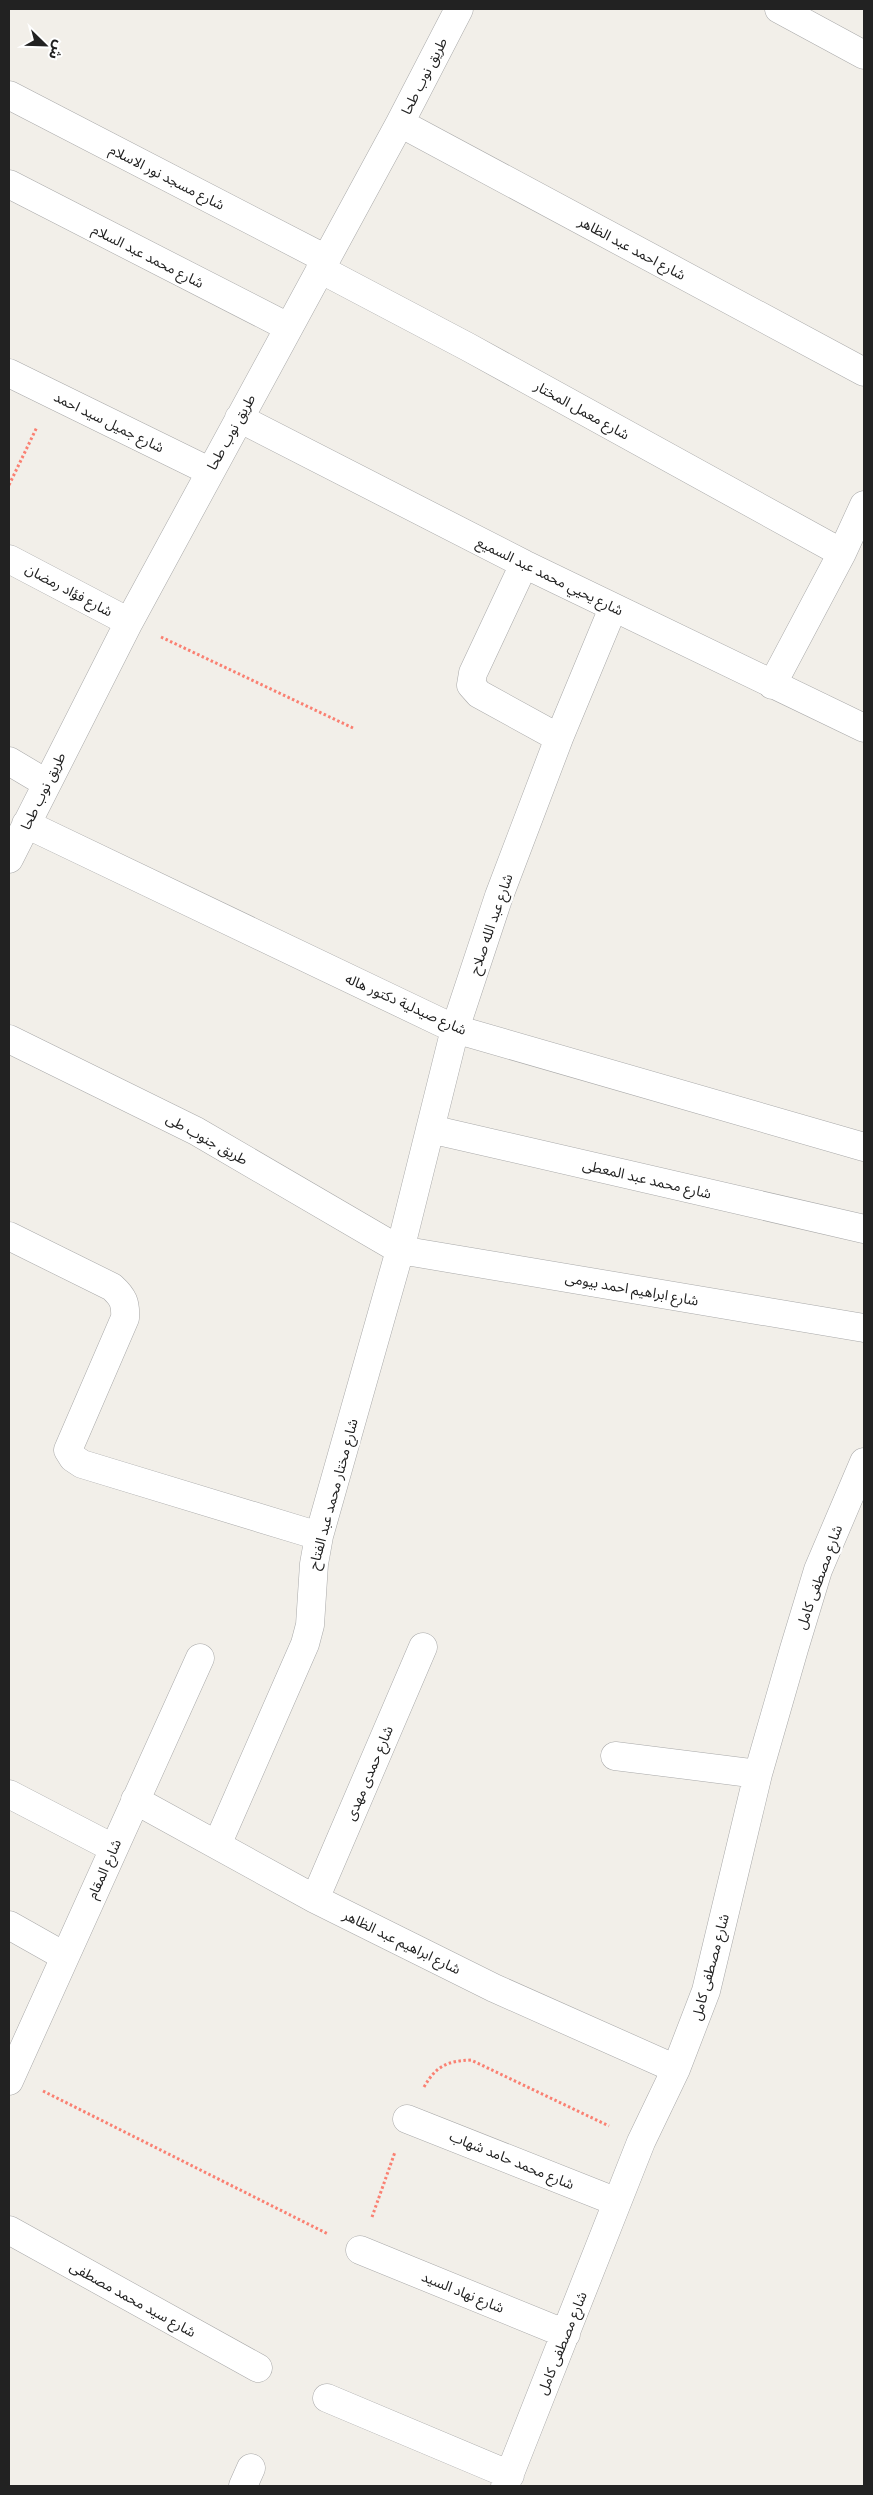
<svg xmlns="http://www.w3.org/2000/svg" width="873" height="2495" font-family="Raleway,'Noto Sans Arabic',sans-serif">
  <style>
    .lines { fill: none; stroke-linecap: round; stroke-linejoin: round }
    .minor-casing { stroke: #a9a9a9; stroke-width: 29 }
    .path { stroke: #fa8072; stroke-width: 3; stroke-dasharray: 2.5 2.5; stroke-linecap: butt }
    .minor { stroke: #fff; stroke-width: 28 }
    .labels { text-anchor: middle; stroke-width: 5; stroke-linejoin: round; paint-order: stroke }
    .street-label { font-size: 14px; fill: #222; stroke: #fff }
  </style>
  <rect width="100%" height="100%" fill="#f2efe9"/>
  <g class="lines">
    <g class="minor-casing">
      <path id="minor" d="M779,9L864,55
        M9,95L326,259
        M400,123L864,372
        M9,184L288,327
        M320,269L468,347L842,553
        M9,373L209,471
        M239,418L524,564L864,728
        M9,559L129,622
        M524,564L473,673L471,685L479,694L559,738
        M772,685L842,553L864,505
        M9,761L46,783
        M26,824L455,1029L864,1147
        M9,859L129,622L400,123L459,9
        M9,1039L196,1131L400,1250L864,1328
        M430,1129L864,1229
        M9,1236L112,1287C123,1297 126,1303 125,1318L68,1450L73,1458L82,1464L319,1536
        M615,1756L758,1774
        M9,1794L113,1848
        M135,1800L315,1899L494,1988L676,2069
        M217,1845L305,1644L310,1625L314,1564L319,1536L400,1250L455,1029L499,896L559,738L613,608
        M315,1899L423,1647
        M9,1925L64,1956
        M9,2081L200,1658
        M407,2119L617,2202
        M9,2230L258,2368
        M360,2250L566,2334
        M327,2398L510,2475
        M243,2486L251,2468
        M505,2486L641,2142L676,2069L706,1991L758,1774L794,1649L818,1570L864,1462"/>
    </g>
    <path class="path" d="M9,485L37,427
      M161,637L353,728
      M424,2087C436,2066 447,2061 471,2060L609,2126
      M43,2091L328,2234
      M372,2217L395,2152"/>
    <use href="#minor" class="minor"/>
  </g>
  <g class="labels">
    <g class="street-label">
      <text transform="translate(424 76) rotate(-63)" y="5">طريق نوب طحا</text>
      <text transform="translate(167 177) rotate(27)" y="5">شارع مسجد نور الاسلام</text>
      <text transform="translate(632 248) rotate(28)" y="5">شارع احمد عبد الظاهر</text>
      <text transform="translate(148 256) rotate(27)" y="5">شارع محمد عبد السلام</text>
      <text transform="translate(582 410) rotate(29)" y="5">شارع معمل المختار</text>
      <text transform="translate(109 422) rotate(26)" y="5">شارع جميل سيد احمد</text>
      <text transform="translate(231 432) rotate(-61)" y="5">طريق نوب طحا</text>
      <text transform="translate(550 576) rotate(26)" y="5">شارع يحيي محمد عبد السميع</text>
      <text transform="translate(69 590) rotate(28)" y="5">شارع فؤاد رمضان</text>
      <text transform="translate(43 791) rotate(-64)" y="5">طريق نوب طحا</text>
      <text transform="translate(491 924) rotate(-71)" y="5">شارع عبد الله صلاح</text>
      <text transform="translate(406 1004) rotate(24)" y="5">شارع صيدلية دكتور هاله</text>
      <text transform="translate(207 1139) rotate(29)" y="5">طريق جنوب طى</text>
      <text transform="translate(647 1179) rotate(13)" y="5">شارع محمد عبد المعطى</text>
      <text transform="translate(632 1289) rotate(10)" y="5">شارع ابراهيم احمد بيومى</text>
      <text transform="translate(333 1494) rotate(-75)" y="5">شارع مختار محمد عبد الفتاح</text>
      <text transform="translate(819 1577) rotate(-70)" y="5">شارع مصطفى كامل</text>
      <text transform="translate(369 1773) rotate(-67)" y="5">شارع حمدى مهدى</text>
      <text transform="translate(104 1869) rotate(-66)" y="5">شارع المقام</text>
      <text transform="translate(402 1942) rotate(26)" y="5">شارع ابراهيم عبد الظاهر</text>
      <text transform="translate(710 1967) rotate(-75)" y="5">شارع مصطفى كامل</text>
      <text transform="translate(512 2160) rotate(22)" y="5">شارع محمد حامد شهاب</text>
      <text transform="translate(463 2292) rotate(22)" y="5">شارع نهاد السيد</text>
      <text transform="translate(133 2299) rotate(29)" y="5">شارع سيد محمد مصطفى</text>
      <text transform="translate(562 2343) rotate(-68)" y="5">شارع مصطفى كامل</text>
    </g>
  </g>
  <rect width="873" height="2495" fill="none" stroke="#222222" stroke-width="20"/>
  <g transform="translate(45 45) rotate(113)" stroke="#ffffff" stroke-width="4" paint-order="stroke">
  <path d="M0-4L9 19L0 12L-9 19Z" fill="#222222"/>
  <text y="-8" font-size="14" font-weight="bold" text-anchor="middle" fill="#222222">ش</text>
  </g>
</svg>
